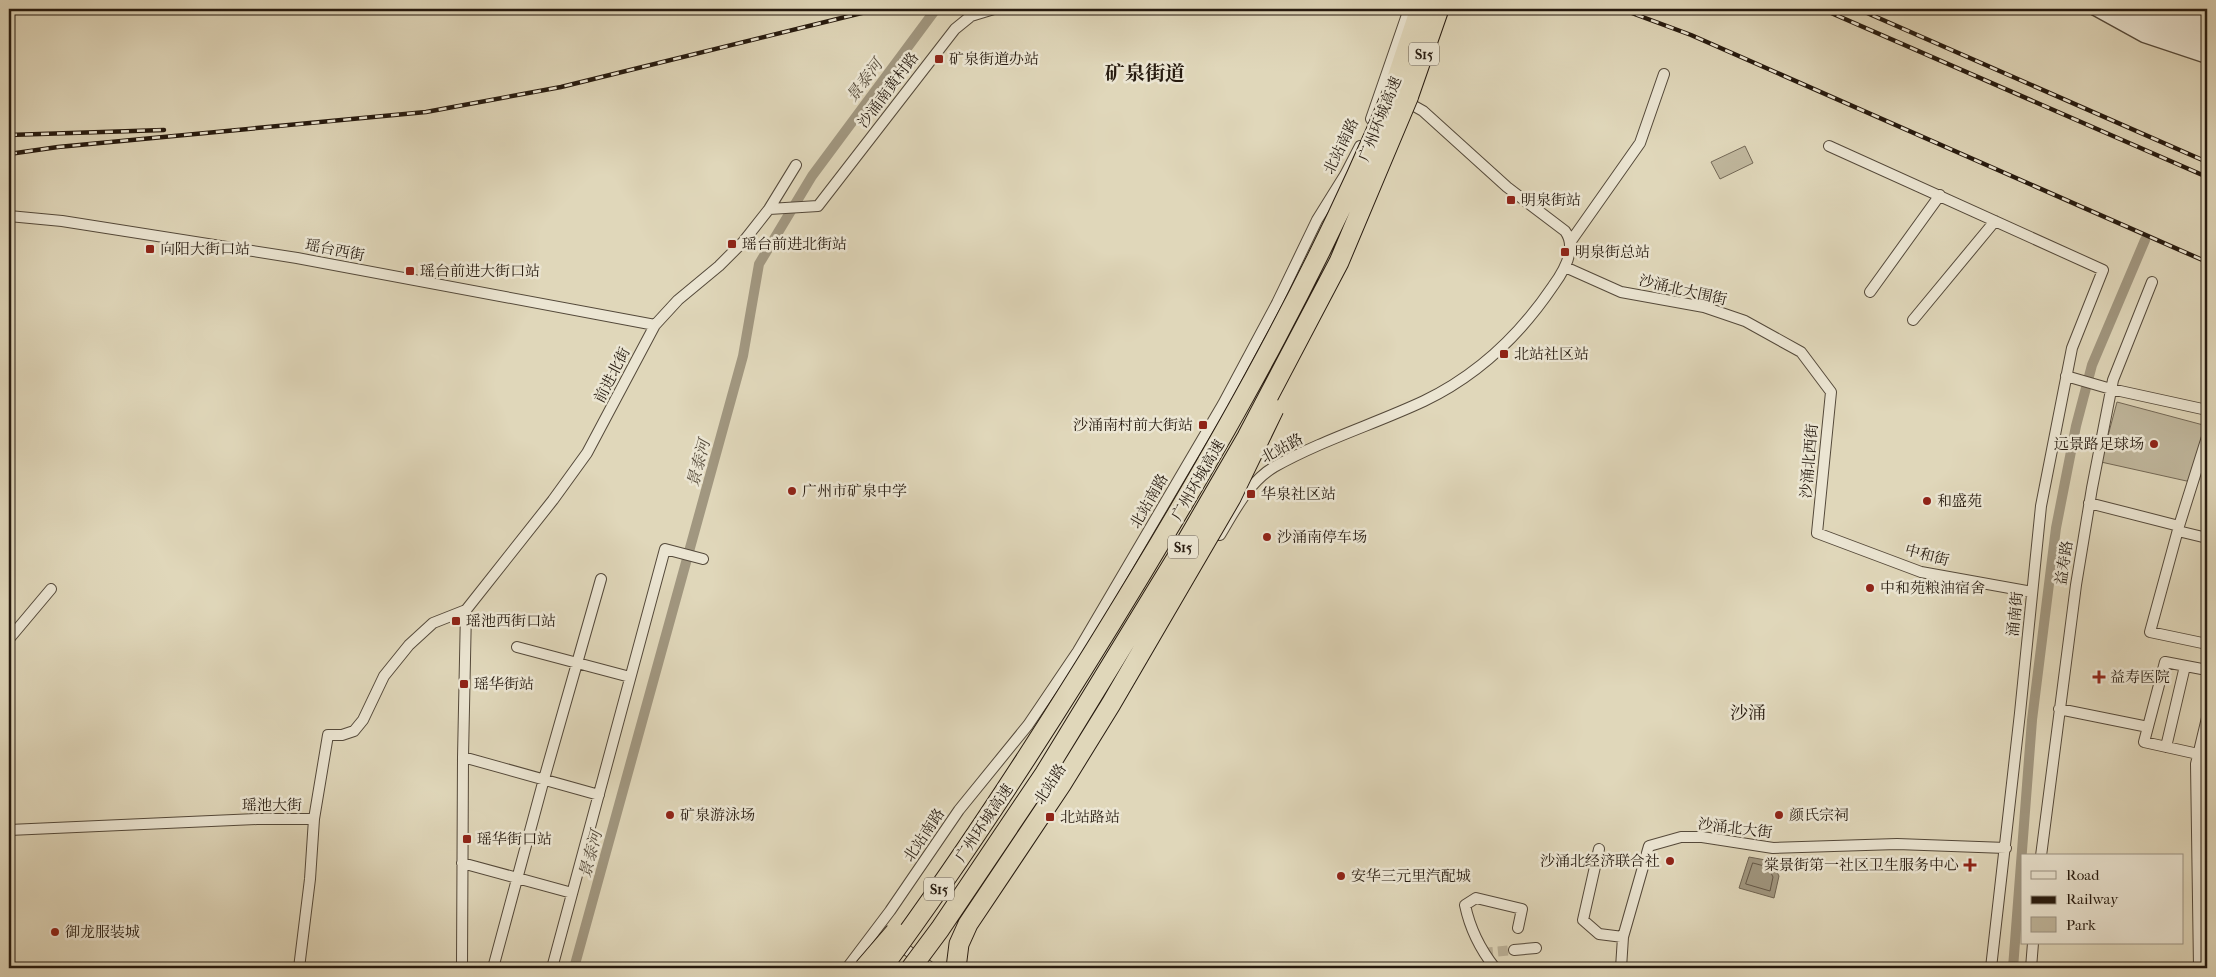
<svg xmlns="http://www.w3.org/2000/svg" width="2216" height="977" font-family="'IM FELL French Canon','Noto Serif SC',serif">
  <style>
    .green { fill: #c0b79d; stroke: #736856 }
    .water { fill: #a19780; stroke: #706553 }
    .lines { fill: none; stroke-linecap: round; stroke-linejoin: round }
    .shore { stroke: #645848; stroke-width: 1 }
    .canal { stroke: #a19780; stroke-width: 10 }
    .minor-tunnel { stroke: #bbb198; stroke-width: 10; stroke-dasharray: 10 5; stroke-linecap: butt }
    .minor-casing { stroke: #54493a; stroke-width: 12 }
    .tertiary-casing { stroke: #54493a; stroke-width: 15 }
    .secondary-casing { stroke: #261a0f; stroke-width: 16 }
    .motorway-casing { stroke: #261a0f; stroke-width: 21 }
    .minor { stroke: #ebe5d2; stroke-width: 10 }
    .tertiary { stroke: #ebe5d2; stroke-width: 12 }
    .secondary { stroke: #ebe5d2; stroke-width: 14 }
    .motorway { stroke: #e0d7ba; stroke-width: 19 }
    .rail-casing { stroke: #261a0f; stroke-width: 4.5 }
    .rail { stroke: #ebe5d2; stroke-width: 2.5; stroke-dasharray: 8; stroke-linecap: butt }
    .motorway-bridge-casing { stroke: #261a0f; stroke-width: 21; stroke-linecap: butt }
    .motorway-bridge { stroke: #e0d7ba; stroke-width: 19 }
    .poi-dot { fill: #8f2418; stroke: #ebe5d2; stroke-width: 2 }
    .labels { text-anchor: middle; stroke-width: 5; stroke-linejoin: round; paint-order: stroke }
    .shield { fill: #ebe5d2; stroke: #61574a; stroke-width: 1 }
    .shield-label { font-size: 14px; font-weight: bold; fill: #261a0f }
    .poi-label { font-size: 15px; fill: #261a0f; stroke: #ebe5d2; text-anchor: start }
    .street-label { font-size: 15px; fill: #261a0f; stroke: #ebe5d2 }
    .water-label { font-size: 16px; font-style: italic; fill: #574c3c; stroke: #ebe5d2 }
    .quarter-label { font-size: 18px; fill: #261a0f; stroke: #ebe5d2 }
    .district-label { font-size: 20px; font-weight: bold; fill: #261a0f; stroke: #ebe5d2 }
  </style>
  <rect width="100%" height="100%" fill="#e0d7ba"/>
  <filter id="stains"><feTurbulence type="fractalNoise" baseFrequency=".004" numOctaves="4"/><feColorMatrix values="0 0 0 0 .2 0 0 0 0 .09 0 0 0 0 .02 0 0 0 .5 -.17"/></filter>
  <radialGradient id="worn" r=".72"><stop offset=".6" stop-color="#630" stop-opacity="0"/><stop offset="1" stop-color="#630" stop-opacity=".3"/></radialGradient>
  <path class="green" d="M1745,146L1753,163L1720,179L1711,162Z
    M2117,402L2207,426L2191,482L2101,462Z"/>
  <path class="water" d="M1749,857L1771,861L1779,876L1774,898L1739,888Z"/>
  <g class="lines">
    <path class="shore" d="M1753,863L1768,867L1773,877L1770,891L1746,884Z"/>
    <path class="canal" d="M574,968L743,356L759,264L812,176L936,9
      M2013,968L2032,720L2056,528L2076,426L2092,365L2145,240"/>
    <path class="minor-tunnel" d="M1483,953L1514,950"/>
    <g class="minor-casing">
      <path id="minor" d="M1371,119L1409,9
        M1829,146L2103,270L2072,348L2041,506L2020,713L1991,968
        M769,209L818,206L955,29L971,16L994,9
        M9,216L62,221L297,258L655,325
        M1571,241L1640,143L1664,74
        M1565,267L1621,292L1704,307L1745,321L1801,352L1831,392L1817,533L1921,572L2032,592
        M1870,292L1940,195
        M1913,320L1995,221
        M2066,376L2111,389L2207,410
        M2207,437L2179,526L2150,632L2207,644
        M2089,503L2179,526
        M2178,531L2207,538
        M1220,535C1235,510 1249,482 1274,467C1322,440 1375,424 1424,401C1478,375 1520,335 1553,286C1564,271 1578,248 1565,231L1507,187L1423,111L1382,88
        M9,639L51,589
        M517,647L630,677
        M2207,670L2165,662L2144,742L2207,756
        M2059,709L2148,727
        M2166,747L2185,666
        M463,757L599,795
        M9,830L257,819H314L328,735H342L354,731L363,720L384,676L409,645L433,623L466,610L553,500L587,453L655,325L678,300L719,266L743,242L769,209L796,165
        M1599,849L1583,920L1599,934L1623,937
        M2041,856L2076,585L2092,488L2113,380L2152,282
        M462,863L572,893
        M896,942L931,968
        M1514,950L1536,948
        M299,968L310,879L314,819
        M462,968L463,757L466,610
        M493,968L544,779L601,579
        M552,968L665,549L703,559
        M847,968L890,911L959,810L1028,725L1078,651L1223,404L1277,303L1317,220L1345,175L1360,146
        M1495,968C1480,949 1470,929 1465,905L1476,898L1522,909L1518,928
        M1621,968L1623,937L1649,846L1681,837H1702L1773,848L1897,844L2006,848
        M2031,968L2033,943
        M2199,968L2196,764L2207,718"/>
    </g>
    <g class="tertiary-casing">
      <path id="tertiary" d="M2095,9L2144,36L2207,57
        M2156,9L2207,23"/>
    </g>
    <g class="secondary-casing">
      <path id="secondary" d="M2109,9L2170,34L2207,46
        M2136,9L2207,34"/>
    </g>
    <g class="motorway-casing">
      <path id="motorway" d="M1392,93L1420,9
        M1408,98L1439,9"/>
    </g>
    <use href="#minor" class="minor"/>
    <use href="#tertiary" class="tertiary"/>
    <use href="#secondary" class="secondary"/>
    <use href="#motorway" class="motorway"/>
    <g class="rail-casing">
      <path id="rail" d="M1621,9L1691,35L2207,262
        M1822,9L2207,177
        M1858,9L2207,162
        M9,135L164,130
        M9,154L58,147L426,112L561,87L878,9"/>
    </g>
    <use href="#rail" class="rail"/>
    <g class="motorway-bridge-casing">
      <path id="motorway-bridge" d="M864,968L895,932
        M882,968C975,842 1059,710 1140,576C1234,420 1323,261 1392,93
        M911,968L940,929L1045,773L1185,544L1247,437L1339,262L1408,98
        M956,968L959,944L968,924L1061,785L1111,704L1231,498L1274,409"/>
    </g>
    <use href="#motorway-bridge" class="motorway-bridge"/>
  </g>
  <g class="poi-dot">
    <rect x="934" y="54" width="10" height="10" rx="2.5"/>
    <rect x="1506" y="195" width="10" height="10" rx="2.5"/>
    <rect x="727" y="239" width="10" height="10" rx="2.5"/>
    <rect x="145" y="244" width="10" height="10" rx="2.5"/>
    <rect x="1560" y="247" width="10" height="10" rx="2.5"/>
    <rect x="405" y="266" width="10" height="10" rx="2.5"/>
    <rect x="1499" y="349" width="10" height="10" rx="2.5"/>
    <rect x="1198" y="420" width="10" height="10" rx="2.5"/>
    <circle cx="2154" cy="444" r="5"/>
    <circle cx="792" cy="491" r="5"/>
    <rect x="1246" y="489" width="10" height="10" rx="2.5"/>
    <circle cx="1927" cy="501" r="5"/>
    <circle cx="1267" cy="537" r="5"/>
    <circle cx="1870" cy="588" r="5"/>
    <rect x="451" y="616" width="10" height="10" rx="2.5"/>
    <path d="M2096.5 669.5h5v5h5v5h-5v5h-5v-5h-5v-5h5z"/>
    <rect x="459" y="679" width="10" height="10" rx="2.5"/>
    <circle cx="670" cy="815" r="5"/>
    <circle cx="1779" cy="815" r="5"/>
    <rect x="1045" y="812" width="10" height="10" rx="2.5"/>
    <rect x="462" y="834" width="10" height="10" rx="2.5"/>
    <circle cx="1670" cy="861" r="5"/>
    <path d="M1967.5 857.5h5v5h5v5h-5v5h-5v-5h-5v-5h5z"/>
    <circle cx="1341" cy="876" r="5"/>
    <circle cx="55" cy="932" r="5"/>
  </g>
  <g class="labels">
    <g class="shield">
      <rect x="1409" y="42.5" width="30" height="23" rx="4"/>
      <rect x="1168" y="535.5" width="30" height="23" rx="4"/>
      <rect x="924" y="877.5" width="30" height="23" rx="4"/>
    </g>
    <g class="shield-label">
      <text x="1424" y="59">S15</text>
      <text x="1183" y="552">S15</text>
      <text x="939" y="894">S15</text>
    </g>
    <g class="poi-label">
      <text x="949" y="64">矿泉街道办站</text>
      <text x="1521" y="205">明泉街站</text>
      <text x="742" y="249">瑶台前进北街站</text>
      <text x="160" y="254">向阳大街口站</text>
      <text x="1575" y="257">明泉街总站</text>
      <text x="420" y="276">瑶台前进大街口站</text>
      <text x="1514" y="359">北站社区站</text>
      <text x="1193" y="430" text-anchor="end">沙涌南村前大街站</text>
      <text x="2144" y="449" text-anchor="end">远景路足球场</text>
      <text x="802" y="496">广州市矿泉中学</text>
      <text x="1261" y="499">华泉社区站</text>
      <text x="1937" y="506">和盛苑</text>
      <text x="1277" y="542">沙涌南停车场</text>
      <text x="1880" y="593">中和苑粮油宿舍</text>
      <text x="466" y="626">瑶池西街口站</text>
      <text x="2110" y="682">益寿医院</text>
      <text x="474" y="689">瑶华街站</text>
      <text x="680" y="820">矿泉游泳场</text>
      <text x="1789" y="820">颜氏宗祠</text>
      <text x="1060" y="822">北站路站</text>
      <text x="477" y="844">瑶华街口站</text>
      <text x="1660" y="866" text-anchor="end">沙涌北经济联合社</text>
      <text x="1959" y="870" text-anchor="end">棠景街第一社区卫生服务中心</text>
      <text x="1351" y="881">安华三元里汽配城</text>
      <text x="65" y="937">御龙服装城</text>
    </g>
    <g class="street-label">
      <text transform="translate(888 90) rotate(-53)" y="5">沙涌南黄村路</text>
      <text transform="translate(1380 119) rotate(-68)" y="5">广州环城高速</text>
      <text transform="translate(1341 146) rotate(-64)" y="5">北站南路</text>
      <text transform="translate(335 250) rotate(11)" y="5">瑶台西街</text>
      <text transform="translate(1683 290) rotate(13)" y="5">沙涌北大围街</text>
      <text transform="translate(612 375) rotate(-63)" y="5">前进北街</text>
      <text transform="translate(1282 448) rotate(-28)" y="5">北站路</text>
      <text transform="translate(1809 461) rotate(-85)" y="5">沙涌北西街</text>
      <text transform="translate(1198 480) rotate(-60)" y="5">广州环城高速</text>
      <text transform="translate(1149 501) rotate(-60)" y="5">北站南路</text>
      <text transform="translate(1927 555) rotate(15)" y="5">中和街</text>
      <text transform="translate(2064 563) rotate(-81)" y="5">益寿路</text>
      <text transform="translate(2015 614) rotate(-84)" y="5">涌南街</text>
      <text transform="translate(1050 784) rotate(-57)" y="5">北站路</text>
      <text x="272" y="810">瑶池大街</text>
      <text transform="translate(984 823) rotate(-56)" y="5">广州环城高速</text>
      <text transform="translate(1735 828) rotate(7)" y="5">沙涌北大街</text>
      <text transform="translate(924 835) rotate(-56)" y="5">北站南路</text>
    </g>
    <g class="water-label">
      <text transform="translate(864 80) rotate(-53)" y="6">景泰河</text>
      <text transform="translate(698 463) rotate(-75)" y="6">景泰河</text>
      <text transform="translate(590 854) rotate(-75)" y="6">景泰河</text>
    </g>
    <g class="quarter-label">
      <text x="1748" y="719">沙涌</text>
    </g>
    <g class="district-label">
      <text x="1145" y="80">矿泉街道</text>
    </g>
  </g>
  <rect width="2216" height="977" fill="none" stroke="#e0d7ba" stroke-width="30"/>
  <rect x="10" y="10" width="2196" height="957" fill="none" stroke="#261a0f" stroke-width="2.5"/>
  <rect x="15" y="15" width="2186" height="947" fill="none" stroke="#261a0f"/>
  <rect x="2021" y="854" width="162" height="90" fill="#ebe5d2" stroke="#9c9484"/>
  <rect x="2031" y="871" width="25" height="8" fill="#ebe5d2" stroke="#9c9484"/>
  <text x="2066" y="880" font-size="15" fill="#261a0f">Road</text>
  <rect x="2031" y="896" width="25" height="8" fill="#261a0f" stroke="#9c9484"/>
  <text x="2066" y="904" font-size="15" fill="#261a0f">Railway</text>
  <rect x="2031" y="917" width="25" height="15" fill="#c0b79d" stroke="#9c9484"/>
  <text x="2066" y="930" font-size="15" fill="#261a0f">Park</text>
  <rect width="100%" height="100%" filter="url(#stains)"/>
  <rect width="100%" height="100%" fill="url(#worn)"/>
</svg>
